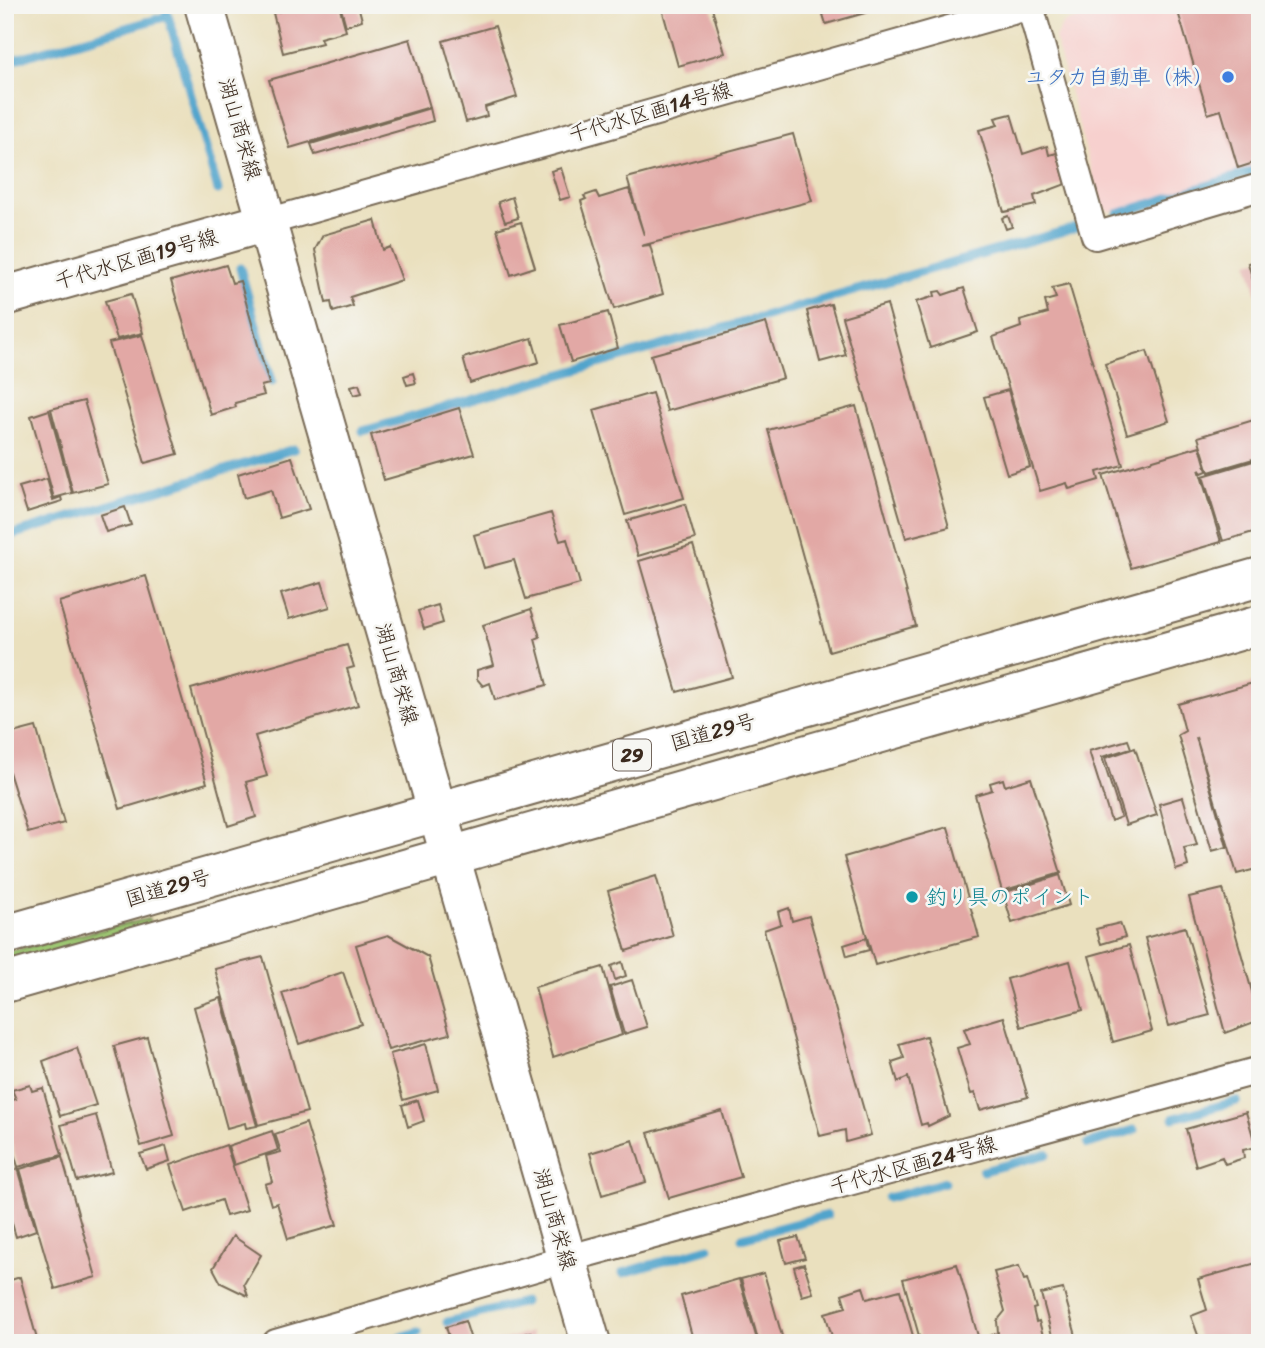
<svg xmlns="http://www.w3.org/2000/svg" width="1265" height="1348" font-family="Sriracha,'Klee One',sans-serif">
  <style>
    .built { fill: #f7d0ce }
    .green { fill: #9ec773; stroke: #6c7848; stroke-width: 2 }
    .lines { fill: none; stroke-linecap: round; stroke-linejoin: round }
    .stream { stroke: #51a4cc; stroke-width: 9 }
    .building { fill: #e2a8a5 }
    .street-casing { stroke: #786a56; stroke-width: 30 }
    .secondary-casing { stroke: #786a56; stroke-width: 42 }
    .highway-casing { stroke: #786a56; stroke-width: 42 }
    .street { stroke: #fff; stroke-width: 26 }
    .secondary { stroke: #fff; stroke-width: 38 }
    .highway { stroke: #fff; stroke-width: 38 }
    .shop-dot { fill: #3f7fe0; stroke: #f6f6f2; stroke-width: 2.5 }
    .culture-dot { fill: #0f9aa8; stroke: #f6f6f2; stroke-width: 2.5 }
    .labels { text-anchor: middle; stroke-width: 5; stroke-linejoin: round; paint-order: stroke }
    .shield { fill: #f6f6f2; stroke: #73675e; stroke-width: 2 }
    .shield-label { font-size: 19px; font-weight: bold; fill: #3b2a1e }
    .shop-label { font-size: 21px; fill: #366cbe; stroke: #f6f6f2; text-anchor: end }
    .street-label { font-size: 21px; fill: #3b2a1e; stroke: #f6f6f2 }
    .culture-label { font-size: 21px; fill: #0d838f; stroke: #f6f6f2; text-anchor: start }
  </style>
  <rect width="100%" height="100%" fill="#f6f6f2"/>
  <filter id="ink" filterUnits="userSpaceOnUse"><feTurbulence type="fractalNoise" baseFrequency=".0143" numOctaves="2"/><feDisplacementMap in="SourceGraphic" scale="14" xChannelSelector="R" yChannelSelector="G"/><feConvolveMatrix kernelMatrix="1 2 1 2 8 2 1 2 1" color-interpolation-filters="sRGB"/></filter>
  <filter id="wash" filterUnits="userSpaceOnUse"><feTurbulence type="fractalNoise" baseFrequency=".00686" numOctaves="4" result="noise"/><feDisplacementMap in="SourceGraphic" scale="28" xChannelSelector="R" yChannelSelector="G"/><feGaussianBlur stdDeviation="1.57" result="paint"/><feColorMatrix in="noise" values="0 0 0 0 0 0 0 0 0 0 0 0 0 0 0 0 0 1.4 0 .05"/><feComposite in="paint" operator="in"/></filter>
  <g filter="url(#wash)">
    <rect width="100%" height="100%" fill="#eae0be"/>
    <path class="built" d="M1123,5H1260V166L1111,212L1101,206L1055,38L1063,23Z"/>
    <path class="green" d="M148,919L151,924L5,965V952Z"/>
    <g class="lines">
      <path class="stream" d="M165,5L218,190
        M5,62L168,16
        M1118,214L1260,169
        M240,268L272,382
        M363,431L1078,227
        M5,537L294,449
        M1174,1118L1237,1101
        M1088,1144L1134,1130
        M983,1171L1047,1154
        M888,1198L945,1182
        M742,1238L827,1215
        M623,1273L709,1248
        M447,1322L524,1302
        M381,1343L418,1332"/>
    </g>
    <g id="blocks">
      <path class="building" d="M270,5H339L346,31L320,38L322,43L283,53L273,13L287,9L272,12Z
        M340,5H358L362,20L346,26Z
        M661,5H711L725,53L678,66Z
        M820,5H870L872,11L826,24Z
        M1176,5H1260V161L1238,168L1221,110L1208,114Z
        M495,26L517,97L485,107L487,116L466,122L443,41Z
        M410,39L430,107L290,148L269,80Z
        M430,108L433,121L315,155L311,144Z
        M1011,114L1023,154L1047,146L1049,155L1057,153L1066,184L1034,196L1036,205L1004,212L979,130L998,125L995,118Z
        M793,134L812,201L641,246L650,245L663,294L614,309L581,201L586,199L584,196L596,192L599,198L629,189L644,235L627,178Z
        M561,168L570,197L560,200L551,171Z
        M512,197L518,218L505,222L498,202Z
        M1008,216L1012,227L1006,229L1002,218Z
        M375,220L383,250L390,247L402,280L350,297L353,306L333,312L331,302L326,303L315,250L323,235Z
        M521,222L535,267L511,275L497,229Z
        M1260,260V302H1259L1248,263Z
        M226,265L232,283L240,281L269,384L261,386L264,395L235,403L236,407L211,415L171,281Z
        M1069,284L1123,465L1097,472L1099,480L1069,489L1067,483L1040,491L993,337L1021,327L1020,321L1048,313L1045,301L1056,298L1052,288Z
        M964,288L978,332L930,348L916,302L935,296L934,292L940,291L943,295Z
        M131,294L143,333L117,339L105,301Z
        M831,304L846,355L820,362L807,311Z
        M887,304L949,527L906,538L842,317Z
        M608,312L618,348L571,362L560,325Z
        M766,323L783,378L667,411L651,355Z
        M142,335L178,454L145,463L109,343Z
        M532,338L539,362L470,383L463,358Z
        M1147,351L1169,421L1127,434L1105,364Z
        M413,373L416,383L407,385L404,376Z
        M359,384L362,393L354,395L351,386Z
        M1008,390L1030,467L1007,474L984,397Z
        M652,393L684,498L625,515L594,410Z
        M84,401L108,484L73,493L51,409Z
        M856,406L916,626L829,651L768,430Z
        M459,408L474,454L384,480L371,435Z
        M49,410L72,493L54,498L31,416Z
        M1260,418V457L1209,472L1198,437Z
        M1200,446L1207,471L1202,473L1199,469L1221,542L1131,568L1103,475Z
        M292,457L309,509L279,518L271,490L244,498L238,474Z
        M1260,459V530L1223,541L1203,476Z
        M47,479L53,500L61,497L62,501L27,512L19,487Z
        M685,504L695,539L638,556L627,521Z
        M125,507L131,525L106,532L100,515Z
        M551,513L560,541L567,539L580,584L526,599L514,560L484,568L474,535Z
        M693,545L732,677L677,692L639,561Z
        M146,576L207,783L120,809L59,602Z
        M322,582L330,607L289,619L281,594Z
        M438,605L443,623L424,629L418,611Z
        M531,609L540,637L535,639L547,685L495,700L490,683L483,686L477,679V670L494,665L483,625Z
        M347,645L354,667L347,669L358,705L255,736L267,776L246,782L256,817L228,826L191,689Z
        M1260,681V868L1237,874L1196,737L1227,847L1212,851L1178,735L1185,731L1178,704Z
        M36,727L64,823L28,833L5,759V735Z
        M1128,740L1131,748L1102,757L1121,817L1111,821L1089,751Z
        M1135,748L1157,815L1126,825L1105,758Z
        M1031,778L1061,873L1002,891L975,795L992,790L990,783L1003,779L1005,786Z
        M1183,797L1197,845L1184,848L1188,866L1176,870L1159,804Z
        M948,827L979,937L875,965L844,857Z
        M1060,875L1069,905L1012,923L1003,893Z
        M656,876L673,936L626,951L608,891Z
        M1223,889L1260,1020L1225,1033L1189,897Z
        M789,908L792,921L809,916L871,1135L846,1142L845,1130L820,1136L764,930L781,924L778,912Z
        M1120,923L1125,937L1101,944L1096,929Z
        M1185,927L1210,1015L1169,1026L1145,938Z
        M388,935L428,957L450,1034L388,1050L356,945Z
        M866,938L869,950L847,956L844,945Z
        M1129,945L1152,1031L1113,1042L1089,956Z
        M263,957L307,1112L258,1125L215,969Z
        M1070,961L1083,1010L1021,1027L1007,979Z
        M622,962L626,976L615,980L611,966Z
        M603,967L622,1035L553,1057L535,987Z
        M343,972L361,1024L299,1044L282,993Z
        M632,980L647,1027L624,1034L610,987Z
        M221,998L257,1126L246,1128L245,1123L227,1128L194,1007Z
        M1004,1017L1028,1097L980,1110L975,1093L971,1094L957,1048L970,1044L964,1029Z
        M926,1036L949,1116L928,1126L927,1123L921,1125L908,1077L898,1082L892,1062L904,1058L899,1044Z
        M147,1037L174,1136L141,1146L114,1046Z
        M426,1044L438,1090L403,1100L390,1054Z
        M77,1048L96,1105L60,1116L43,1061Z
        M30,1085L32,1091L43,1088L62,1155L18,1167L5,1121V1102L16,1099L12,1090Z
        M418,1100L424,1121L408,1127L402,1105Z
        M722,1111L741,1177L669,1198L648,1133Z
        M1246,1112L1256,1147L1243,1150L1244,1158L1225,1164L1222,1157L1196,1166L1186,1129Z
        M96,1115L112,1172L77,1181L61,1125Z
        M306,1123L337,1225L288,1239L277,1203L271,1205L265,1184L272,1182L266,1156L281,1152L275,1134Z
        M272,1131L278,1150L234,1165L228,1146Z
        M633,1140L646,1182L602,1195L590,1153Z
        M226,1145L247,1210L226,1216L221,1200L186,1212L170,1165Z
        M166,1146L170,1161L146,1169L140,1154Z
        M62,1157L96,1277L55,1289L20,1169Z
        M18,1168L36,1230L16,1237L5,1199V1172Z
        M233,1236L261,1255L244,1284L248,1296L221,1283L213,1268Z
        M798,1237L805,1258L786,1263L780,1241Z
        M1260,1262V1342L1201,1343L1191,1316L1207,1310L1198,1279Z
        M804,1264L813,1293L802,1296L794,1267Z
        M957,1264L980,1343H921L903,1279Z
        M1019,1266L1024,1280L1027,1279L1036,1308L1033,1309L1036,1322L1039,1321L1045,1343H988L986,1337L998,1333L997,1321L1005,1311L994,1272Z
        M764,1273L784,1343H759L741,1279Z
        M20,1277L38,1343H6L5,1339V1282Z
        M739,1279L758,1343H694L681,1296Z
        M863,1287L867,1299L900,1290L915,1343H834L825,1313L846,1307L842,1294Z
        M1063,1289L1078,1343H1054L1041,1294Z
        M465,1321L472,1343H451L446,1327Z
        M531,1332L534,1343H495V1342Z"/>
    </g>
  </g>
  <g filter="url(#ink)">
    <use href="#blocks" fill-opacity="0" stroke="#786a56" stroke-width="2"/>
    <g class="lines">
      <g class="street-casing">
        <path id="street" d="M1030,6L1095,236L1260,187
          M267,222L1034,5
          M276,1343L566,1259L1260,1070"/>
      </g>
      <g class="secondary-casing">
        <path id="secondary" d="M204,5L591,1343
          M5,296L267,222"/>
      </g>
      <g class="highway-casing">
        <path id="highway" d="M5,935L1260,577
          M5,983L1260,625"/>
      </g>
      <use href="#street" class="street"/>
      <use href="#secondary" class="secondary"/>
      <use href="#highway" class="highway"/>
    </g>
  </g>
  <circle class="shop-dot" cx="1228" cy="77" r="7"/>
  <circle class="culture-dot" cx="912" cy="897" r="7"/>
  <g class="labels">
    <rect class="shield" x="613" y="739.5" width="38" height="31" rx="5"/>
    <g class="shield-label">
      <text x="632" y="762">29</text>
    </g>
    <g class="shop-label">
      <text x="1214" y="84">ユタカ自動車（株）</text>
    </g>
    <g class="street-label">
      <text transform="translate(650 112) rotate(-16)" y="7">千代水区画14号線</text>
      <text transform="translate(240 129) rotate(74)" y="7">湖山商栄線</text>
      <text transform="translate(136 259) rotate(-16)" y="7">千代水区画19号線</text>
      <text transform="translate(397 674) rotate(74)" y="7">湖山商栄線</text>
      <text transform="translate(713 732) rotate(-16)" y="7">国道29号</text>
      <text transform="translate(168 888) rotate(-16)" y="7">国道29号</text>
      <text transform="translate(913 1165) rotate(-15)" y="7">千代水区画24号線</text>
      <text transform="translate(555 1219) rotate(74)" y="7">湖山商栄線</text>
    </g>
    <g class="culture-label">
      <text x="926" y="904">釣り具のポイント</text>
    </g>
  </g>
  <rect width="1265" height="1348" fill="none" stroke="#f6f6f2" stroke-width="28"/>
</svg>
